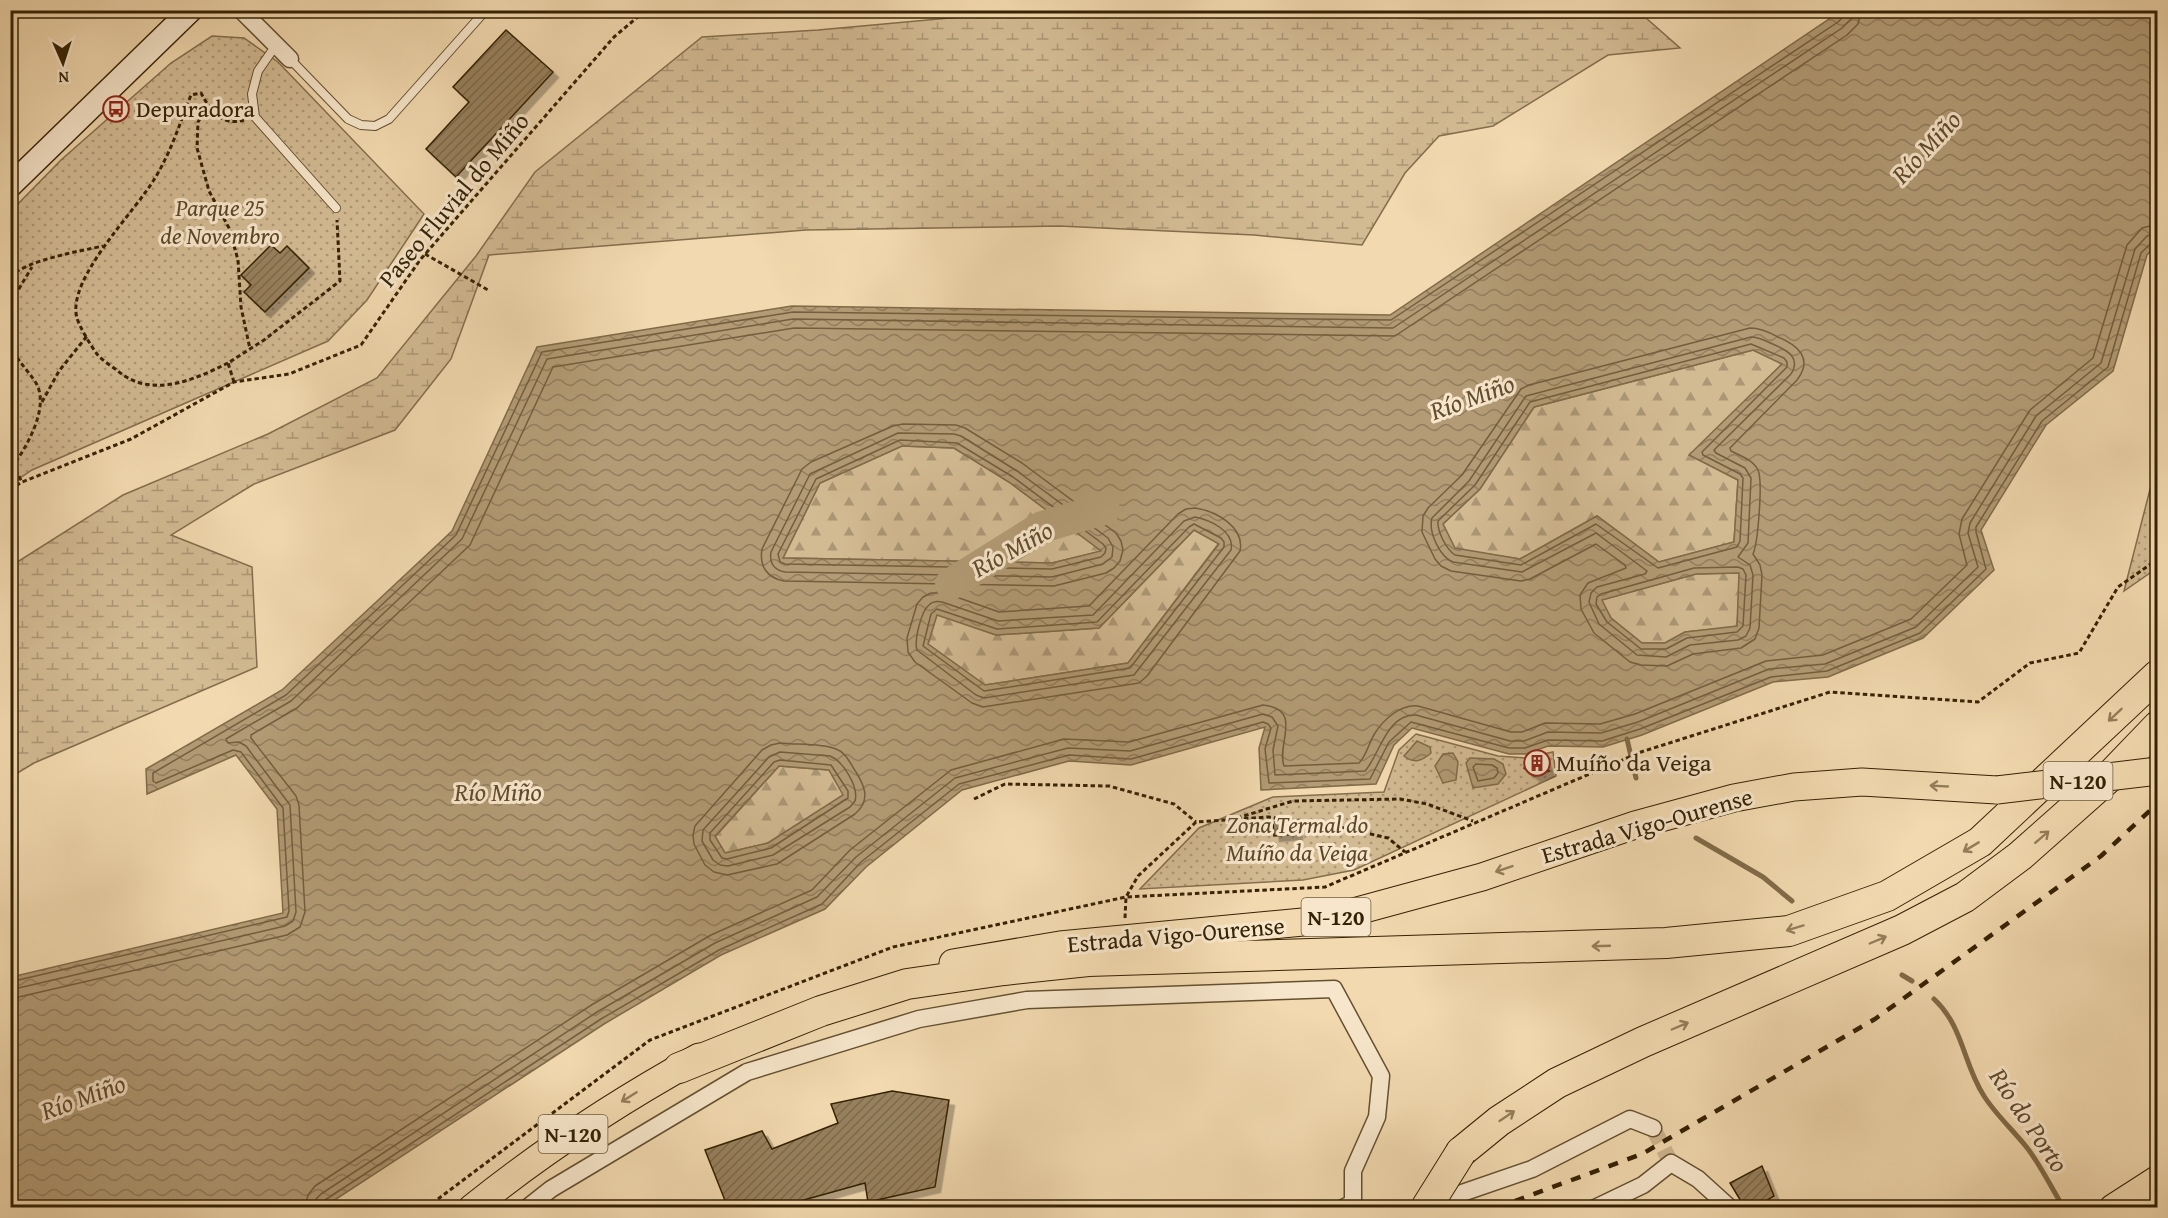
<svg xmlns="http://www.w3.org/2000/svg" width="2168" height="1218" font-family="'Gentium Book Plus',serif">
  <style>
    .forest { fill: url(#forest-firs); stroke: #846e4c; stroke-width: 1.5 }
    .wetland { fill: url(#wetland-marsh); stroke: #846e4c; stroke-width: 1.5 }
    .park { fill: url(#park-dots); stroke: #846e4c; stroke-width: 1.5; fill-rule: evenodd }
    .water { fill: url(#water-waves); stroke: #806b48; stroke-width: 1.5; fill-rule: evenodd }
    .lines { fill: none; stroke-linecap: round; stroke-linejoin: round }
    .shore { stroke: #745e3d; stroke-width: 1.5 }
    .stream { stroke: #806b48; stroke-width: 5 }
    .river { stroke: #b29b75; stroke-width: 32 }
    .building { fill: url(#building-hatch); stroke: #352205; stroke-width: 1.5; filter: url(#shadow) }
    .minor-tunnel { stroke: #ccb48d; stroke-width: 16; stroke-dasharray: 16 8; stroke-linecap: butt }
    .service-casing { stroke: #645030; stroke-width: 10 }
    .minor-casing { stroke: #645030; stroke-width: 19 }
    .secondary-casing { stroke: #352205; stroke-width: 25 }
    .trunk-casing { stroke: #352205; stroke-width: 29 }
    .motorway-casing { stroke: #352205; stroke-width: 32 }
    .path { stroke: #352205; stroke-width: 3; stroke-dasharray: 4.5 3; stroke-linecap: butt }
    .service { stroke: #f7e6cb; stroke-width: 8 }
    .minor { stroke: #f7e6cb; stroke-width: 16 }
    .secondary { stroke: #f7e6cb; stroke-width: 22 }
    .trunk { stroke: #f2d9af; stroke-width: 27 }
    .motorway { stroke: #f2d9af; stroke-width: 30 }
    .rail { stroke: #352205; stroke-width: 4.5; stroke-dasharray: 10 10; stroke-linecap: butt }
    .trunk-bridge-casing { stroke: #352205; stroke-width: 29; stroke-linecap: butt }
    .motorway-bridge-casing { stroke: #352205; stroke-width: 32; stroke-linecap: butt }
    .trunk-bridge { stroke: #f2d9af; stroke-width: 27 }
    .motorway-bridge { stroke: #f2d9af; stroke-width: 30 }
    .oneway { stroke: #947e5a }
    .labels { text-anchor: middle; stroke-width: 6; stroke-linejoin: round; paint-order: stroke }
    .shield { fill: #f7e6cb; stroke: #6f5d40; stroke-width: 1.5 }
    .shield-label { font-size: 22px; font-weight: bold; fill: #352205 }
    .poi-label { font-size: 24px; fill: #352205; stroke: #f7e6cb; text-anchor: start }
    .street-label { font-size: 24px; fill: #352205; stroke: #f7e6cb }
    .park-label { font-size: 24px; font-style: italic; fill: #5c4828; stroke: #f7e6cb }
    .water-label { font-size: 26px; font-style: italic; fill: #614c2c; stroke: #f7e6cb }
  </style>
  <defs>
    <pattern id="forest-firs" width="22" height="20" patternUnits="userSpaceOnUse" patternTransform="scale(1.5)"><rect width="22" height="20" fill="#d2ba92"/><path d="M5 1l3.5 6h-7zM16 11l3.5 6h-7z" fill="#ab9775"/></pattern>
    <pattern id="wetland-marsh" width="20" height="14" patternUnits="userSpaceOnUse" patternTransform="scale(1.5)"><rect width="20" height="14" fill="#d2ba92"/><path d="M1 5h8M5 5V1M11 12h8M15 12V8" fill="none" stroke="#ab9775"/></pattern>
    <pattern id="park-dots" width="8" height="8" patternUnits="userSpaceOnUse" patternTransform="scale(1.5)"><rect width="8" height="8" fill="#d2ba92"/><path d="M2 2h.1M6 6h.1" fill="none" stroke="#ab9775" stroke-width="1.8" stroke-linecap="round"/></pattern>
    <pattern id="water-waves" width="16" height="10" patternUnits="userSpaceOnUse" patternTransform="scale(1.5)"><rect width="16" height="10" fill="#b29b75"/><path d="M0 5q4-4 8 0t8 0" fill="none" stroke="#927e5e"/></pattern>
    <pattern id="building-hatch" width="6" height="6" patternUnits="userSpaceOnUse" patternTransform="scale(1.5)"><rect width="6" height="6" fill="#97815d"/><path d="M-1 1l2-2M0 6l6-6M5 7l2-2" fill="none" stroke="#7c694b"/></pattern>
    <filter id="shadow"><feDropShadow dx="5.5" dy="5.5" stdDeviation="0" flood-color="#0004"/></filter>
  </defs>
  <rect width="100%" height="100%" fill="#f2d9af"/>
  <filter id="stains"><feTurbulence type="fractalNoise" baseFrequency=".00333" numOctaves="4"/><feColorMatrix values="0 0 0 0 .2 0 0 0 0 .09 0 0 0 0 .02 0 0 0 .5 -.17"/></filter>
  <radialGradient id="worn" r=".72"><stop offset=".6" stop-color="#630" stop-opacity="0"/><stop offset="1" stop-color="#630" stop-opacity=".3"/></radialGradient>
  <path class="forest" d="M1753,350L1782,364L1690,455L1738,480L1734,542L1659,562L1597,516L1520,559L1455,549L1443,524L1480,489L1534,407Z
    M902,446L954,448L1009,482L1102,551L1052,563L783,558L820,483Z
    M1194,530L1219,543L1128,663L985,685L928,644L937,614L996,635L1099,628Z
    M1740,573L1737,627L1685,632L1665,643H1642L1611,618L1601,600L1696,574Z
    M779,766L829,770L844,795L768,843L725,853L715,837Z"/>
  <path class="wetland" d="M1037,10H1311L1431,19L1646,18L1680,48L1608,55L1493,126L1439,136L1405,173L1362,245L1254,235L1059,226L806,230L489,255L451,359L395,430L254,484L171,535L252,567L257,667L34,763L11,777V566L123,495L268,434L377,378L476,256L535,172L702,37L818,30Z"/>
  <path class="park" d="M212,36L244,38L278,62L424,214L367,300L328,341L32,470L11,484V211L61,160L171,63Z
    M2157,462V568L2124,591Z
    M1416,734L1498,756L1526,758L1553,752L1556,776L1354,870L1303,880L1140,889L1199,828L1273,797L1384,792L1399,750ZM1543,755L1549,771L1535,776L1528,771L1526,766L1530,759Z"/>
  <path class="water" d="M1841,11H2157V244L2147,255L2113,371L2046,425L1981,530L1994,570L1923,638L1828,677L1773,682L1642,735L1603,747L1548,746L1526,754H1509L1412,728L1394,745L1376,784L1261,790L1259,748L1265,727L1131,765L1069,761L962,790L866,867L825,909L721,955L604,1024L324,1207H11V977L283,913L277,809L236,755L147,794L146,769L282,690L452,531L537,347L792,306L1390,315ZM1753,350L1782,364L1689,455L1738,480L1734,542L1659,562L1597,516L1520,559L1455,548L1443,524L1480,489L1534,407ZM902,446L954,448L1009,482L1101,551L1052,563L783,558L820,483ZM1194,530L1219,544L1128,663L985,685L928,644L937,615L996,635L1099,628ZM1739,573L1737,626L1685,632L1665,643H1642L1611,618L1602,600L1696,574ZM779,766L829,770L843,795L768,843L725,853L715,836Z
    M1417,741L1430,747L1431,753C1422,761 1414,764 1404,756Z
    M1453,753L1458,762L1456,780L1443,783L1435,766L1443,754Z
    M1470,758L1494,759L1503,764L1506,774L1498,784L1473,788L1466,763Z"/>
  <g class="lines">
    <path class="shore" d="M1750,328C1760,328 1769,332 1778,337C1797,345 1814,358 1797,380L1730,448L1731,451C1741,456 1753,460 1758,470C1763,481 1758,543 1753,554L1760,565L1762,575L1759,628L1755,639L1741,648L1693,654L1667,666L1641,665L1630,662L1594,633L1581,609L1580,595L1588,583L1626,568L1625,565L1596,544L1530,579L1521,581L1451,571L1441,566L1435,559L1422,532L1423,516L1428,508L1462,475L1521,389L1529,385Z
      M1751,337C1760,337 1767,342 1775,345C1788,351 1801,358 1791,374L1714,450L1716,453L1745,468L1751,478L1748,543L1738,557L1750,565L1753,575L1750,628L1746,636L1738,640L1690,645L1666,657L1637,655L1599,624L1589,602L1591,593L1597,587L1645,574L1647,571L1596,533L1522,572L1453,562C1440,557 1428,532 1432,518L1469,481L1526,396Z
      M1751,344L1784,358L1787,362V367L1702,452L1703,455L1740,474L1743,478L1740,541L1737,547L1658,568L1596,524L1521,565L1455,555C1446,549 1437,531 1438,521L1475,485L1530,402Z
      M903,424L956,425L965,428L1022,463L1116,533L1121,541L1123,550L1120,561L1114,568L1106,573L1054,586L784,581C767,578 759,566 762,549L802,469L811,462L893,426Z
      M898,433L954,434L961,436L1017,471L1108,538L1113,547L1112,557L1103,564L1052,577L785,572C774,570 769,563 771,552L810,474Z
      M900,440L957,443L1013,477L1103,544L1106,548L1105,553L1101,557L1052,569L785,564L780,562L778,554L816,479Z
      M1195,508C1216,511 1245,527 1240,551L1147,676L1139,683L983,707L972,703L915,662L908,652L907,638L917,604L923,597L931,593H945L999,612L1089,606L1178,514L1186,509Z
      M1195,517C1210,520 1235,531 1231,550L1134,675L984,698L976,695L917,650C914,641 921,611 929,605C933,601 937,601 942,602L998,621L1093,615L1184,521Z
      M1194,524L1221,538L1224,542V547L1130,668L984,691L923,646L931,614L937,609L997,629L1097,622L1189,527Z
      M1738,567L1743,569L1746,575L1743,626L1737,632L1687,638L1666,649H1641L1607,622L1596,604L1597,597L1601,594L1694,568Z
      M780,743C797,745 820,743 836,749C845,752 849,761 854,769C864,784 872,800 855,814L777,864L727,875L714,872L705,865L694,844L693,835L695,826L762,750L771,745Z
      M780,752L830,756C843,761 859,787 855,801L850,807L773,855L728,866L720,865L713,860L702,841L703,830L769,757Z
      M780,760L831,765L848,791V798L771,848L727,859L722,858L710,840V833L774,762Z
      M1476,764L1492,765L1497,768L1498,773L1494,778L1478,781L1473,767Z
      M10,982L287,917L289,911L283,808L241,752L233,750L156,783L153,781V773L286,695L456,535L542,352L793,312L1391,320L1838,22L1844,16L1845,10
      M10,990L285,926L293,921L296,912L290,805L246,746L239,742L228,743L226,739L291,701L462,539L547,359L793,319L1393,328L1842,28L1851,19L1852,10
      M10,999L287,935L300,927L305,912L299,805L296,796L251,738V735L297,708L470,545L553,367L794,328L1395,336L1847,35L1858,24L1861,10
      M305,1208L308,1195L315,1186L593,1004L711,935L812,890L850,850L951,770L1064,739L1129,742L1263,705C1304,709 1276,744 1284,766L1359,763C1367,755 1369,742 1375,733C1384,719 1401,704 1418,706L1511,732H1522L1545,723L1600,724L1635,714L1766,661L1823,655L1911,619L1967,565L1959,534L1962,519L2030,410L2093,358L2127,245L2142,228L2158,224
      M314,1208L316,1199L321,1194L597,1012L715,943L817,897L856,857L955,778L1068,748L1130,751L1263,714L1272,717L1278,726L1273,750L1275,775L1365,771C1379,756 1387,713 1416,715L1510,741H1524L1548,732L1601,733L1638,722L1769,669L1825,664L1916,627L1978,567L1968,533L1970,523L2036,416L2101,363L2135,249L2147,236L2158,233
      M322,1208L325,1200L601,1019L719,950L822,904L861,862L959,784L1069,755L1131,759L1263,722L1268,724L1271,728L1265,749L1269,783L1370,779L1389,742L1411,722L1509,748H1525L1548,740L1602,741L1640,729L1771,677L1827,671L1920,633L1986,569L1976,532V527L2042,421L2108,367L2141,253L2152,242L2158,240"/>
    <path class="stream" d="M1627,739L1636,778
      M1696,838L1763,877L1792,901
      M1902,975L1912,981
      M1934,999C1964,1027 1963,1064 1984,1096C1996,1115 2014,1131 2028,1149C2040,1165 2049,1183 2059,1200"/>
    <path class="river" d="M951,584L1042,527L1104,509"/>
  </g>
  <path class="building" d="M506,30L553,72L456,177L426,149L469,102L453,87Z
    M271,245L280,253L287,246L309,268L265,312L244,292L251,285L241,275Z
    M1543,754L1549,771L1535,776L1524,768L1531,759Z
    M1296,821L1297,834L1274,836L1273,822Z
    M892,1091L949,1100L935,1187L868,1202L865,1183L775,1208H728L705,1150L762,1131L772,1149L838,1123L831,1104Z
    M1762,1166L1774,1196L1754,1208H1745L1730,1183Z"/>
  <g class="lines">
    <path class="minor-tunnel" d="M1653,1128L1671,1163"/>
    <g class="service-casing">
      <path id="service" d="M276,45L258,71L252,94L255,117L336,208
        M290,59L348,119L361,125L375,126L389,119L486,10"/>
    </g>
    <g class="minor-casing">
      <path id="minor" d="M241,10L290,59
        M1430,1204L1532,1169L1630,1119L1653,1128
        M527,1208L551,1189L747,1072L919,1019L1027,1000L1334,989L1381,1076L1377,1117L1353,1171V1203L1343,1208
        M1595,1208L1643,1185L1671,1163L1698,1179L1730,1208"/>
    </g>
    <g class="secondary-casing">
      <path id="secondary" d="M10,186L191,10"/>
    </g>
    <g class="trunk-casing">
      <path id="trunk" d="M953,963L1060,945L1324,920L1482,877L1635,825L1734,798L1794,787L1862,782L1997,790
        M472,1208C543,1151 619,1101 699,1057
        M2113,1208L2158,1179"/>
    </g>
    <g class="motorway-casing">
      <path id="motorway" d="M679,1068L821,1011L907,984L1004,970L1088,961L1666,943L1789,931L1887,896L1980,842L2158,675
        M1461,1152L1499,1121L1557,1083L1643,1042L1902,930L1965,897L2020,856L2108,778L2158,726"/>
    </g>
    <path class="path" d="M208,106L198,122L197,148L209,191L229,228L238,260L241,307L250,349
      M425,254L488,290
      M10,277C26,260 81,251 103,246
      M10,310L17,292L32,267
      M10,344C17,361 27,369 36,383C50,407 27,446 13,466
      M228,363C194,380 151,399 118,371C111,366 102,360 97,354C91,346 79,326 77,318C66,279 136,211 155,178C171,152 180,123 191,95L201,93C210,110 222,127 244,120
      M234,382L228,363L264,340L340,281L337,220
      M42,402L59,371L87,336
      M10,465L13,466L22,482
      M10,490L22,482L131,439L234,382L289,374L361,345L420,260L614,37L646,10
      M1584,760L1602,768
      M974,799L1005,784L1109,786L1174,804L1196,822
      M1237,818L1293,801L1400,799L1427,804L1473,821
      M1125,918L1126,897L1138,876L1196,822L1268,817L1327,824L1388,838L1405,852
      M426,1208L650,1040L893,947L1126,897L1325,887L1641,752L1830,692L1978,702L2030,663L2079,653L2118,587L2158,559"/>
    <use href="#service" class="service"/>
    <use href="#minor" class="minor"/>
    <use href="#secondary" class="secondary"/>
    <use href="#trunk" class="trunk"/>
    <use href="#motorway" class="motorway"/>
    <path class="rail" d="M1496,1208L1642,1154L1875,1019L2101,856L2158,803"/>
    <g class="trunk-bridge-casing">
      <path id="trunk-bridge" d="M1997,790L2158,771"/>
    </g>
    <g class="motorway-bridge-casing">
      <path id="motorway-bridge" d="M1426,1208L1461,1152"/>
    </g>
    <use href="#trunk-bridge" class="trunk-bridge"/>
    <use href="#motorway-bridge" class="motorway-bridge"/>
  </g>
  <defs><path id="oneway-shaft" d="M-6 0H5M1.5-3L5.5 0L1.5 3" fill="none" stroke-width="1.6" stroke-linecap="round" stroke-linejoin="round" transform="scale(1.5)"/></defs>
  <g class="oneway">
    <use href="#oneway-shaft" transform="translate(2115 715) rotate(137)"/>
    <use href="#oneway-shaft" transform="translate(1939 786) rotate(-177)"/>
    <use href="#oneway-shaft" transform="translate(2042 837) rotate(-41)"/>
    <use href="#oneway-shaft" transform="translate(1971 847) rotate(149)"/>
    <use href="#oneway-shaft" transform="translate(1504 869) rotate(161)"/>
    <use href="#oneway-shaft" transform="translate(1795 928) rotate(163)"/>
    <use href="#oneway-shaft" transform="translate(1878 940) rotate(-23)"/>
    <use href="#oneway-shaft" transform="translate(1601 946) rotate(178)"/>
    <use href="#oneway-shaft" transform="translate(1680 1026) rotate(-23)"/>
    <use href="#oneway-shaft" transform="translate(629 1097) rotate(148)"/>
    <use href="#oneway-shaft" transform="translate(1507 1116) rotate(-34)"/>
  </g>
  <defs>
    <g id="bus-ring" transform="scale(1.35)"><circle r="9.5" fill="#f7e6cb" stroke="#8f2418" stroke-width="1.5"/><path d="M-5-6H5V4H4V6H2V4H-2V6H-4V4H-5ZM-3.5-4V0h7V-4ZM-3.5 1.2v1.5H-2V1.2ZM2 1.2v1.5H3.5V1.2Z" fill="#8f2418"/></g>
    <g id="building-ring" transform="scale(1.35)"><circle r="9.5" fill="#f7e6cb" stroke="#8f2418" stroke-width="1.5"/><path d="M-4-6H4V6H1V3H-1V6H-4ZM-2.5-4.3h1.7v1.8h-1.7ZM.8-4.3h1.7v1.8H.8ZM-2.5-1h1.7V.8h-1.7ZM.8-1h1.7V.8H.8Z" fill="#8f2418"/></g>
  </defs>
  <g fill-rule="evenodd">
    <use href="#bus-ring" x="116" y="109"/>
    <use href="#building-ring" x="1537" y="763"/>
  </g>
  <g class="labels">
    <g class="shield">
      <rect x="2043.5" y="762" width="69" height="38" rx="4.5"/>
      <rect x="1301.5" y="898" width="69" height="38" rx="4.5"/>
      <rect x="538.5" y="1115" width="69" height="38" rx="4.5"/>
    </g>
    <g class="shield-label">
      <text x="2078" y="789">N-120</text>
      <text x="1336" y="925">N-120</text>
      <text x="573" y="1142">N-120</text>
    </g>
    <g class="poi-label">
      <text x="136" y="117">Depuradora</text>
      <text x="1556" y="771">Muíño da Veiga</text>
    </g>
    <g class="street-label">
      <text transform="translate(454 200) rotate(-50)" y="8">Paseo Fluvial do Miño</text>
      <text transform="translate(1647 826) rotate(-16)" y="8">Estrada Vigo-Ourense</text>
      <text transform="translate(1176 935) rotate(-5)" y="8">Estrada Vigo-Ourense</text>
    </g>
    <g class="park-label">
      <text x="220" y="216">Parque 25<tspan x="220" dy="28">de Novembro</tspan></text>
      <text x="1297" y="833">Zona Termal do<tspan x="1297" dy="28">Muíño da Veiga</tspan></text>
    </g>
    <g class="water-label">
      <text transform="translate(1926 147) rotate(-47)" y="9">Río Miño</text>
      <text transform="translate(1472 397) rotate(-20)" y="9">Río Miño</text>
      <text transform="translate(1012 549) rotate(-29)" y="9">Río Miño</text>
      <text x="498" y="801">Río Miño</text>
      <text transform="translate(83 1097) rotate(-20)" y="9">Río Miño</text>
      <text transform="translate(2029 1120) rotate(56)" y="9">Río do Porto</text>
    </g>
  </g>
  <rect width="2168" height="1218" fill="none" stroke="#f2d9af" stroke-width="36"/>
  <rect x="12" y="12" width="2144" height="1194" fill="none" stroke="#352205" stroke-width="3"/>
  <rect x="18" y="18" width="2132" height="1182" fill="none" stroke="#352205" stroke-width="1.5"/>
  <g transform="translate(63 63) rotate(177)" stroke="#f7e6cb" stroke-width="4.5" paint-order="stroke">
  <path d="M0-4.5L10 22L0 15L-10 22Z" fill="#352205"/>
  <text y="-9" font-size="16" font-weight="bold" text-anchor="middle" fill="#352205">N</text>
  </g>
  <rect width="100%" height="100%" filter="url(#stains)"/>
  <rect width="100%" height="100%" fill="url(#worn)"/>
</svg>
